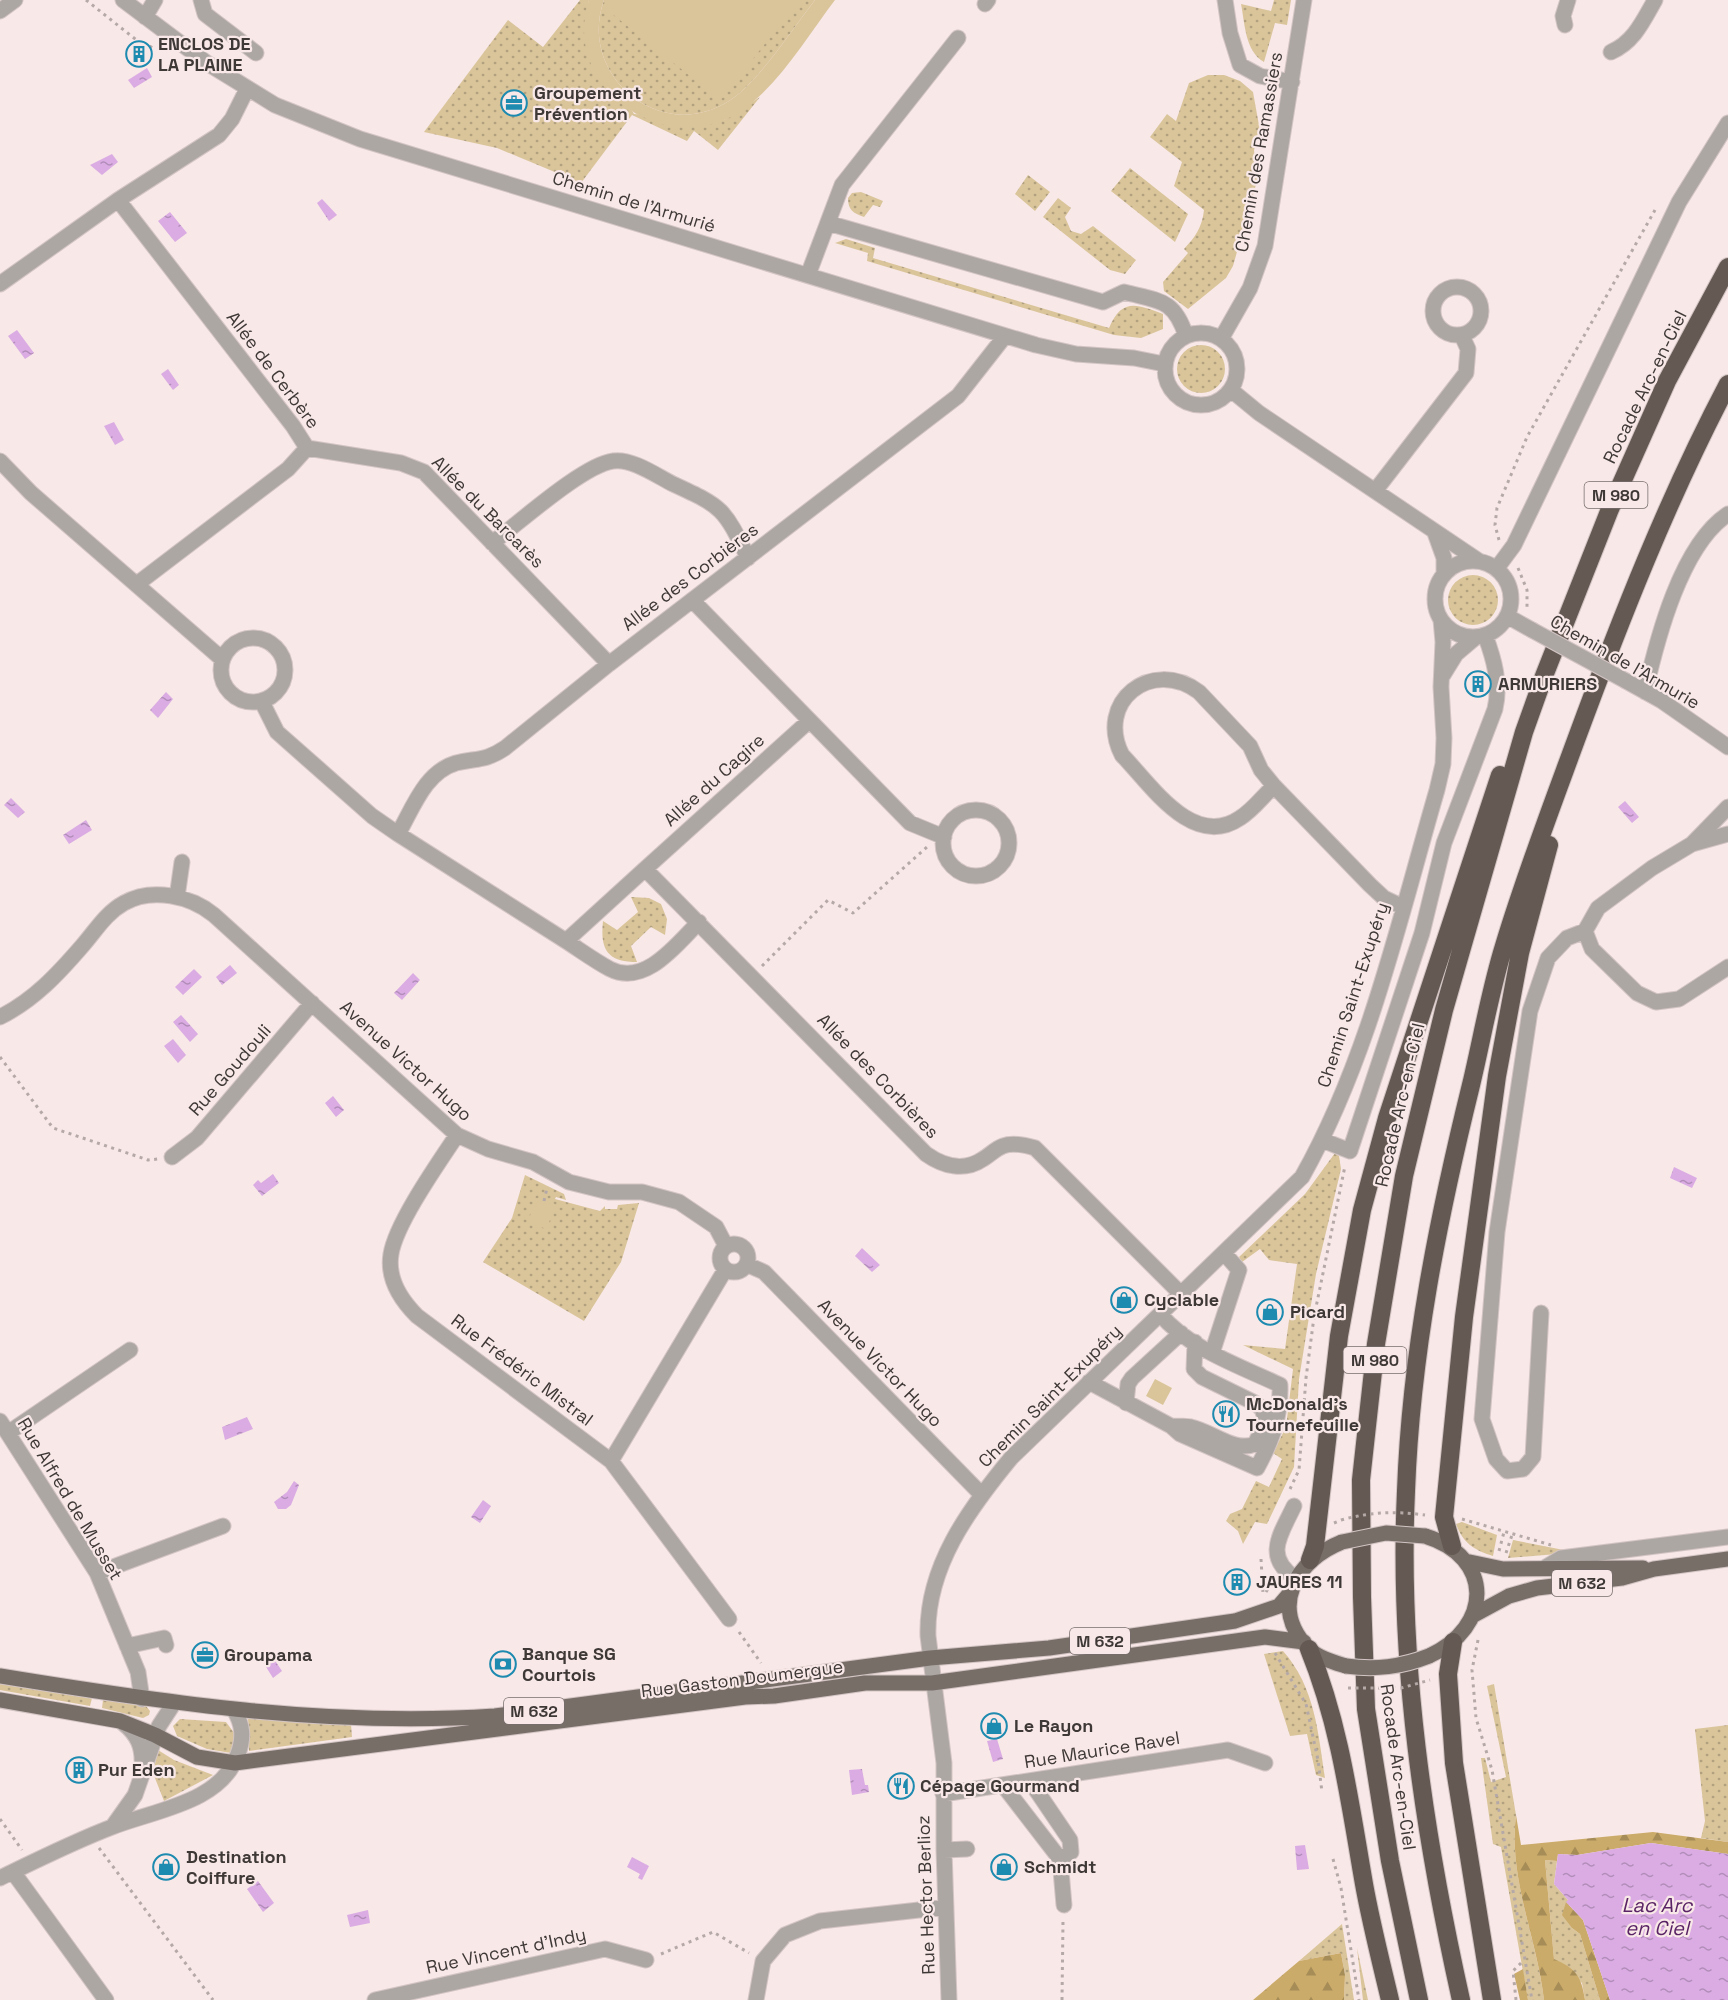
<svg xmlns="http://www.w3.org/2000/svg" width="1728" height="2000" font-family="'Space Grotesk',sans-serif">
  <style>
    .grass { fill: url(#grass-dots) }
    .forest { fill: url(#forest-firs) }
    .park { fill: #dac59b }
    .water { fill: url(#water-ripples) }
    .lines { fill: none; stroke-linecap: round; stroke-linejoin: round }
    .minor-casing { stroke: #d3c5c4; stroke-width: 17 }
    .major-casing { stroke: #d3c5c4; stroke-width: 17 }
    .highway-casing { stroke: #d3c5c4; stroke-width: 20 }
    .path { stroke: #b5a9a8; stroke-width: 3; stroke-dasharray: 3 4.5; stroke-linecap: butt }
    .minor { stroke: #ada7a4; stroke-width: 15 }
    .major { stroke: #786e68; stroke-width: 15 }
    .highway { stroke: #655a53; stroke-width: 18 }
    .minor-bridge-casing { stroke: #d3c5c4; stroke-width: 17; stroke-linecap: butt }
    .major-bridge-casing { stroke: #d3c5c4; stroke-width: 17; stroke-linecap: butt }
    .path-bridge { stroke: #b5a9a8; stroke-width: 3; stroke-dasharray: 3 4.5; stroke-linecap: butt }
    .minor-bridge { stroke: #ada7a4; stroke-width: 15 }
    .major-bridge { stroke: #786e68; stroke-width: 15 }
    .labels { text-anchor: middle; stroke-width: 4.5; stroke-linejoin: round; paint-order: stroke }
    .shield { fill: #f8e8e7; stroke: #766d6c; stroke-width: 1.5 }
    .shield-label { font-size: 16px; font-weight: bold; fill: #3e3837 }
    .poi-label { font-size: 18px; font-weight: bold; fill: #3e3837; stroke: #f8e8e7; text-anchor: start }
    .street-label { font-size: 18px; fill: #3e3837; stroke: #f8e8e7 }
    .water-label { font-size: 20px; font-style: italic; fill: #5a2366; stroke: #f8e8e7 }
  </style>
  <defs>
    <pattern id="grass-dots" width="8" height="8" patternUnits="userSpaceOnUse" patternTransform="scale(1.5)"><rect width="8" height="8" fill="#dac59b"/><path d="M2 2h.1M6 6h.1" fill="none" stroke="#b2a17f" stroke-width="1.8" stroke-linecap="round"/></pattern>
    <pattern id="forest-firs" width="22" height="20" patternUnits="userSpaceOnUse" patternTransform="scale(1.5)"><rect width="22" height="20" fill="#cbab69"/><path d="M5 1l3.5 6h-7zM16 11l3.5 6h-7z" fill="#a68c57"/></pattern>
    <pattern id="water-ripples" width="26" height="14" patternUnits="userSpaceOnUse" patternTransform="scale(1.5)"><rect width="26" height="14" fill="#daace3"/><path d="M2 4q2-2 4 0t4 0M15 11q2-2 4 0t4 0" fill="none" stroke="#b28db9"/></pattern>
  </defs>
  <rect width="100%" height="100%" fill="#f8e8e7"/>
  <path class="grass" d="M580,0H589L585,30L634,114L724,120L760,97L718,150L694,131L687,141L632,115L581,183L497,148L424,132L508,20L543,47Z
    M604,0H815C792,29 759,82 729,101C660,145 577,75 604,0Z
    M1274,0H1291L1287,25L1275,23L1264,62C1245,51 1245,24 1241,4L1271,11Z
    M1208,75H1224L1240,81L1253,92L1260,131L1254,150L1257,181L1233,266L1226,278L1188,309L1164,291L1163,282L1188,253L1184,249C1195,237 1202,228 1204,210L1174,186L1182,162L1150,137L1167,114L1176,121L1189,83Z
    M1130,168L1188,214L1175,242L1111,191Z
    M1028,175L1050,192L1035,211L1015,194Z
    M861,192L883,201L880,207L873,205L864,217C853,213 848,210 848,198L852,193Z
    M1058,198L1071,208L1065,217L1071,231L1081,234L1093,226L1136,260L1125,274L1110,270L1043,217Z
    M846,239L875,248L873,258L1109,328C1122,298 1136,304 1163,314V329L1141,338L1114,335L867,261L868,253L835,243Z
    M1177 369a24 24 0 1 1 48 0a24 24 0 1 1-48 0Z
    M1448 600a25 25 0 1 1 50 0a25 25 0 1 1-50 0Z
    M631,897L649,898L661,904L667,919L665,935L651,927L631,946L637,962C607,962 600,949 603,921L617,930L638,912Z
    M1335,1153L1339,1156L1341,1169L1316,1274L1299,1379L1294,1467L1267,1524L1255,1522L1243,1544L1238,1531L1226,1521L1230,1514L1242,1509L1256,1481L1269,1487L1282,1459L1273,1453L1286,1427L1293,1369L1243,1345L1285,1349L1297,1264L1269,1260L1260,1249L1242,1262L1239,1257L1305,1194Z
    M525,1175L564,1194L566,1200L556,1197L555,1199L600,1211L605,1206V1209H617L618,1205L639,1203L621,1262L584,1321L483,1262L512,1218Z
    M1462,1522L1497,1535L1493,1556C1474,1550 1463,1543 1456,1524Z
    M1513,1540L1569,1551V1553L1508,1558Z
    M1283,1651C1315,1687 1318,1732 1325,1778L1316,1775L1307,1734L1290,1736L1264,1654Z
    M0,1683L92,1698L90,1706L0,1690Z
    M1494,1684L1516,1815C1508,1877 1537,1939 1544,2000H1528L1501,1847L1493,1844L1481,1758H1485L1491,1782L1506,1777L1487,1686Z
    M103,1700L146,1706L150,1711L149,1715L143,1718L102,1708Z
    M248,1717L351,1724L352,1737L249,1751Z
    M180,1719L226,1722L235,1734L231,1753L207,1749L177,1736L173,1726Z
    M1728,1725V1842L1701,1838L1705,1821L1695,1729Z
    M158,1750L174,1760L213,1775L164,1801L153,1773Z
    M1545,1860L1557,1861L1554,1884L1568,1900L1572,1928L1580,1934L1600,2000H1585L1582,1983L1554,1959Z
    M1342,1924L1354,2000H1344L1345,1975L1341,1953L1299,1961Z
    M1357,1948L1368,2000H1363Z"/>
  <path class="forest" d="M1516,1815L1521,1845L1653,1832L1728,1842V1854L1651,1843L1577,1855L1558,1854L1557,1861L1545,1860L1554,1959C1576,1969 1581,1975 1585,2000H1544C1537,1938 1508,1878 1516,1815Z
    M1566,1902L1583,1920L1610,2000H1600L1580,1934L1572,1928L1562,1915Z
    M1341,1953L1345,1975L1344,2000H1253L1299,1961Z
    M1523,1969L1528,2000H1520L1514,1974Z"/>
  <path class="park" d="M589,0H604C577,75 660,145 729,101C759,82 792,29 815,0H835C805,39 770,101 724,120C650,150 562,80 589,0Z
    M613,0H800L720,100L606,9Z
    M535,1198L555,1204L547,1229L528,1223Z
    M1155,1379L1172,1388L1163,1405L1146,1396Z"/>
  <path class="water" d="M147,68L152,77L134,88L128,80Z
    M112,154L118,162L102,175L90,165Z
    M322,199L337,215L329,221L317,203Z
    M170,212L187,233L175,242L158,221Z
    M17,330L34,353L25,359L8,336Z
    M168,369L179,385L173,390L161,374Z
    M114,422L124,440L115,445L104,426Z
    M166,692L173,699L158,718L150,710Z
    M11,798L25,812L18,818L4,805Z
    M1625,801L1639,817L1632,823L1618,807Z
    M86,820L92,830L69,844L63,835Z
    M230,965L237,973L222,985L216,977Z
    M194,969L202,977L183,995L175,987Z
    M413,973L420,980L402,1000L394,993Z
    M181,1015L198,1034L190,1042L173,1022Z
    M173,1039L186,1055L178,1063L164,1046Z
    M333,1096L344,1110L336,1117L325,1103Z
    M1674,1167L1697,1178L1692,1188L1670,1178Z
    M273,1174L279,1183L262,1196L253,1185L258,1180L261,1183Z
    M862,1248L880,1265L872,1272L855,1256Z
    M247,1417L253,1429L225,1440L222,1427Z
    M294,1481L299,1485L291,1505L286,1509H278L274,1502L287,1492Z
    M483,1500L491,1506L480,1523L471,1517Z
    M263,1653H270L282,1671L273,1678L261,1659Z
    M997,1739L1003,1759L993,1762L987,1741Z
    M862,1769L865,1785H868L869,1792L852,1795L849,1770Z
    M1651,1843L1728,1854V2000H1610L1583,1920L1566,1902L1568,1900L1554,1884L1558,1854L1577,1855Z
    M1305,1845L1309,1869L1297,1870L1295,1846Z
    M632,1857L649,1866L642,1880L638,1878L640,1874L627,1867Z
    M258,1881L274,1903L263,1912L247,1889Z
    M368,1910L370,1923L350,1927L347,1915Z"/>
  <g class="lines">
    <g class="minor-casing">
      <path id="minor" d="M123,0L207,63L275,105L360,139L1036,345L1076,354L1134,358L1164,364
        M201,0L205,14L256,53
        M1225,0L1230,33L1240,65L1260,76L1292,82
        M985,4L988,0
        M0,11L15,0
        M145,17L155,0
        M1565,25L1563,16L1568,0
        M1611,52C1634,42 1643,21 1655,0
        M118,200L293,426L307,448
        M828,223L1103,302L1124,292C1158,301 1174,298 1186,336
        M808,275L842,185L958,38
        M0,284L118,200L219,135L232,119L247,89
        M1433 311a24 24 0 1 1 48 0a24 24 0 1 1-48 0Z
        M1165 369a36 36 0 1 1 72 0a36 36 0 1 1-72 0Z
        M1005,336L958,396L609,664L505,748C486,761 477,758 456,763C425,772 413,808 398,834L566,941L645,869L926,1154C943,1166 964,1172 983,1159C990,1155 995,1149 1003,1146C1013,1142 1025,1145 1035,1148L1181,1294
        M1221,339L1250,288L1265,246L1304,0
        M1231,390L1259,413L1479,561
        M307,448L401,463L424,472L609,664
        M0,461L31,493L222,659
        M1375,491L1466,373L1468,349L1462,336
        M1435,533L1444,558V574
        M492,543C519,523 583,465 613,461C632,458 657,476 673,484C723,507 724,508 748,558
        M1435 599a38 38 0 1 1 76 0a38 38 0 1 1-76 0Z
        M1497,568L1514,545L1679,202L1728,123
        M137,584L288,469L307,448
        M692,600L910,823L944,837
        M1507,616L1532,630
        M221 670a32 32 0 1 1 64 0a32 32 0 1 1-64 0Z
        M1443,675L1456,654L1476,637
        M1626,681L1662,701L1728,747
        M1645,692C1657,639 1681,545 1728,514
        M262,702L277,732L372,816L398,834
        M1274,786C1263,796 1253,810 1240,818C1193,850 1151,785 1122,755C1095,702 1151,657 1199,692L1250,746L1261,770L1274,786L1370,885L1384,898L1403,907
        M1728,807L1692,844L1652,868L1598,908L1585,931L1592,949L1637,993L1656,1002L1679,999L1728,967
        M943 843a33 33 0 1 1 66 0a33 33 0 1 1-66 0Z
        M1692,844L1728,834
        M645,869L809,721
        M177,897L182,862
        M566,941C580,950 595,961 610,969C645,987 677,944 699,922
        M0,1017C34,1000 58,974 83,945C96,930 106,913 124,903C152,887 191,896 214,915L457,1135L488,1149L533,1162L569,1182L609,1192H642L679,1202L716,1227L726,1246
        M457,1135C439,1162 396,1223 391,1254C387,1278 401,1300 417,1316L611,1461L729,1619
        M1322,1140L1350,1151L1422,933L1444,843L1495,709C1501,684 1494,659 1485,635
        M172,1157L197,1138L312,1003
        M720 1258a14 14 0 1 1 28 0a14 14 0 1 1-28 0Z
        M748,1265L764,1272L981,1494
        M1541,1313L1533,1457L1523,1469L1507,1471L1496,1459L1482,1419L1497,1232L1530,1011L1548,958L1567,938L1585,931
        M1212,1353L1239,1270L1224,1253
        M1089,1382L1171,1426L1180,1434L1257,1468C1272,1441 1281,1416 1280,1385C1240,1366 1189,1349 1160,1314
        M1126,1403L1128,1384L1132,1378L1181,1333
        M0,1421L97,1573L138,1672L142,1699
        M1171,1426C1177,1426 1185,1426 1191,1427C1211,1431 1235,1453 1255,1444L1266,1421L1262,1409L1255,1403L1202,1377L1194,1369L1195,1342
        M8,1433L130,1350
        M611,1461L725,1270
        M1294,1506C1281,1534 1263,1556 1295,1578
        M1546,1567L1561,1558L1728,1537
        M97,1573L223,1526
        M127,1646L164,1638L166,1645
        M123,1723C138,1735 143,1747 142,1766
        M1003,1785L1060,1859L1071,1852L1070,1840L1030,1781
        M943,1794L1228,1750L1265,1763
        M113,1826L135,1795L159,1726L174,1703
        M944,1850L967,1849
        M1060,1859L1064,1905
        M13,1872L106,2000
        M0,1878C37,1860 75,1841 112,1827C155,1810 221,1803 238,1754C244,1738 243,1725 234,1710
        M375,2000L605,1949L646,1960
        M756,2000L763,1961L785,1935L820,1921L946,1907
        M949,2000L944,1850V1763L928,1636C926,1567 969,1509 1011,1458L1302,1177C1369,1058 1399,920 1437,790L1443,764L1444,738L1441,687L1443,642L1441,620"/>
    </g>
    <g class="major-casing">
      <path id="major" d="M1425,1536C1494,1557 1493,1627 1429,1656
        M1342,1542C1296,1560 1269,1607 1308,1648C1318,1658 1333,1662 1346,1666
        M1465,1561L1503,1569L1643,1568
        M1474,1615L1509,1596L1537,1588L1622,1578L1654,1569L1728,1559
        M0,1676C164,1703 329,1727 495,1716L930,1658L1049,1648L1235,1621L1279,1606L1291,1592
        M0,1700L120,1721L155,1735L197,1757L235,1763L745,1697L774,1696L865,1683H932L1265,1637L1304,1642"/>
    </g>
    <g class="highway-casing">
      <path id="highway" d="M1452,1546L1444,1517L1464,1317L1497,1076L1520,953L1549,845
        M1310,1560L1315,1546L1339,1336L1362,1210L1387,1118L1500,775
        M1453,1642L1448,1674L1454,1763L1492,2000
        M1309,1649C1340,1725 1350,1804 1364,1884C1371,1923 1381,1962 1390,2000
        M1419,2000L1390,1861L1366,1709L1362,1597L1361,1480L1376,1344L1404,1176L1444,1010L1524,732L1544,676L1610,509L1667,381L1728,267
        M1461,2000C1424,1834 1398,1663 1406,1491C1411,1353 1438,1219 1471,1085C1482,1039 1490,991 1504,946C1525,876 1551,808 1576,740C1621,618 1668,498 1728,384"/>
    </g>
    <path class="path" d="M86,0L149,50L153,43
      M1499,540L1495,525L1497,508L1527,437L1655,210
      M1518,568L1527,590V607
      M762,966L828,900L853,913L927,847
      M0,1057L53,1128L148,1160L158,1159
      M544,1201L547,1188
      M1290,1489L1299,1470L1306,1378L1314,1317L1345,1166
      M1462,1519L1551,1545
      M1334,1523L1341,1520
      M1499,1551L1504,1532
      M1506,1553L1512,1535
      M1261,1559L1263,1594
      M1266,1592L1274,1580
      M739,1632L761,1663
      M1478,1640L1472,1670L1476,1718L1492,1770L1532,2000
      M1275,1653L1306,1704L1318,1760L1322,1792
      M0,1819L22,1850
      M99,1848L213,2000
      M1333,1859L1341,1888L1359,2000
      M661,1954L713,1932L749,1953
      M1062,2000L1063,1921
      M1516,2000L1513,1971L1524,1960"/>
    <use href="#minor" class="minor"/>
    <use href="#major" class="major"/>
    <use href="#highway" class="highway"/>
    <g class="minor-bridge-casing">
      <path id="minor-bridge" d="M1532,630L1626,681"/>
    </g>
    <g class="major-bridge-casing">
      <path id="major-bridge" d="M1342,1542L1386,1533L1425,1536
        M1346,1666C1376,1670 1401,1667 1429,1656"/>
    </g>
    <path class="path-bridge" d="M1341,1520C1370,1512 1395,1511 1425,1515
      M1348,1688H1401L1430,1680"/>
    <use href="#minor-bridge" class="minor-bridge"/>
    <use href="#major-bridge" class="major-bridge"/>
  </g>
  <defs>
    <g id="building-ring" transform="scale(1.35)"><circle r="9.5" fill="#f8e8e7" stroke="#1d8ab0" stroke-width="1.5"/><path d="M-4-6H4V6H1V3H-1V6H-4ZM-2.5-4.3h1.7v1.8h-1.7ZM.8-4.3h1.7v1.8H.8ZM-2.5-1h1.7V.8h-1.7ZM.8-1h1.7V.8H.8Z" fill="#1d8ab0"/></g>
    <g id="office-ring" transform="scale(1.35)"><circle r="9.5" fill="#f8e8e7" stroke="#1d8ab0" stroke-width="1.5"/><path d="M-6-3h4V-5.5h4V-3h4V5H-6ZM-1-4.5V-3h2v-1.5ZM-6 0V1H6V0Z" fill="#1d8ab0"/></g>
    <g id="shop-ring" transform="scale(1.35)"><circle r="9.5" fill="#f8e8e7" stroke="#1d8ab0" stroke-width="1.5"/><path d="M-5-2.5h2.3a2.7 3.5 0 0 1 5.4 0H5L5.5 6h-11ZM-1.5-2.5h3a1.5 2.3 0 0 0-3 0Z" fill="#1d8ab0"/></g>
    <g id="restaurant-ring" transform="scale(1.35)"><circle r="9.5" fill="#f8e8e7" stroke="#1d8ab0" stroke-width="1.5"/><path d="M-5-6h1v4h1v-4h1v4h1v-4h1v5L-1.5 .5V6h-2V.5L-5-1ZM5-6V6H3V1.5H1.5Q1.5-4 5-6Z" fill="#1d8ab0"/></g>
    <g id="bank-ring" transform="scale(1.35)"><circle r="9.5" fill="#f8e8e7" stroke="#1d8ab0" stroke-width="1.5"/><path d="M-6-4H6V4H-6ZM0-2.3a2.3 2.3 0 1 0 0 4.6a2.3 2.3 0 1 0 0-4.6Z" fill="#1d8ab0"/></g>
  </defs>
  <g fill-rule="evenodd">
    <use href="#building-ring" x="139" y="54"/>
    <use href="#office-ring" x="514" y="103"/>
    <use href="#building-ring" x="1478" y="684"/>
    <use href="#shop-ring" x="1124" y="1300"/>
    <use href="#shop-ring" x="1270" y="1312"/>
    <use href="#restaurant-ring" x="1226" y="1414"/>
    <use href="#building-ring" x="1237" y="1582"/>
    <use href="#office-ring" x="205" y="1655"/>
    <use href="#bank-ring" x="503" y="1664"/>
    <use href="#shop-ring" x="994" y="1726"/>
    <use href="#building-ring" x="79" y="1770"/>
    <use href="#restaurant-ring" x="901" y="1786"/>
    <use href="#shop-ring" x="166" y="1867"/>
    <use href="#shop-ring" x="1004" y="1867"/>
  </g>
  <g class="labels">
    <g class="shield">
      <rect x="1584.5" y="482" width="63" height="26" rx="4.5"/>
      <rect x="1343.5" y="1347" width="63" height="26" rx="4.5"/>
      <rect x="1552" y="1570" width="60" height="26" rx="4.5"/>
      <rect x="1070" y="1628" width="60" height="26" rx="4.5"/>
      <rect x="504" y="1698" width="60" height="26" rx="4.5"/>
    </g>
    <g class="shield-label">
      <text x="1616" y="501">M 980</text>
      <text x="1375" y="1366">M 980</text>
      <text x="1582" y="1589">M 632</text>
      <text x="1100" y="1647">M 632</text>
      <text x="534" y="1717">M 632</text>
    </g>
    <g class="poi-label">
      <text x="158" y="50">ENCLOS DE<tspan x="158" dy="21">LA PLAINE</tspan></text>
      <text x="534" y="99">Groupement<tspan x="534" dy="21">Prévention</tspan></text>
      <text x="1498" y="690">ARMURIERS</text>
      <text x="1144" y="1306">Cyclable</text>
      <text x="1290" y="1318">Picard</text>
      <text x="1246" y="1410">McDonald's<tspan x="1246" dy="21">Tournefeuille</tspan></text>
      <text x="1256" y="1588">JAURES 11</text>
      <text x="522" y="1660">Banque SG<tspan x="522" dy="21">Courtois</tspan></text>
      <text x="224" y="1661">Groupama</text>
      <text x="1014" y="1732">Le Rayon</text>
      <text x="98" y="1776">Pur Eden</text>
      <text x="920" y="1792">Cépage Gourmand</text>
      <text x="186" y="1863">Destination<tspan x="186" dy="21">Coiffure</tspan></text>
      <text x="1024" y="1873">Schmidt</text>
    </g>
    <g class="street-label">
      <text transform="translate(1259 152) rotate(-80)" y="6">Chemin des Ramassiers</text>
      <text transform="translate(634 202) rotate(17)" y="6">Chemin de l'Armurié</text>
      <text transform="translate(273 370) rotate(53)" y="6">Allée de Cerbère</text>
      <text transform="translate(1645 387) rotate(-64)" y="6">Rocade Arc-en-Ciel</text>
      <text transform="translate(488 512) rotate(45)" y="6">Allée du Barcarès</text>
      <text transform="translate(690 577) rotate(-37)" y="6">Allée des Corbières</text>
      <text transform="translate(1625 662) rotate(30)" y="6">Chemin de l'Armurie</text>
      <text transform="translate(714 780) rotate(-42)" y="6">Allée du Cagire</text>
      <text transform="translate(1353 995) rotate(-72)" y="6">Chemin Saint-Exupéry</text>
      <text transform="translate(406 1061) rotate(42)" y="6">Avenue Victor Hugo</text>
      <text transform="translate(230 1070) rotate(-49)" y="6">Rue Goudouli</text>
      <text transform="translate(878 1076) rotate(46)" y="6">Allée des Corbières</text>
      <text transform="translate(1400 1105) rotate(-77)" y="6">Rocade Arc-en-Ciel</text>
      <text transform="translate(880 1363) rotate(46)" y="6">Avenue Victor Hugo</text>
      <text transform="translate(522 1370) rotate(37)" y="6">Rue Frédéric Mistral</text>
      <text transform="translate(1050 1396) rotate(-45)" y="6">Chemin Saint-Exupéry</text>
      <text transform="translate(70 1499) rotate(59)" y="6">Rue Alfred de Musset</text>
      <text transform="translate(742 1679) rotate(-7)" y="6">Rue Gaston Doumergue</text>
      <text transform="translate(1102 1750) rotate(-9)" y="6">Rue Maurice Ravel</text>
      <text transform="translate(1398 1767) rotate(82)" y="6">Rocade Arc-en-Ciel</text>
      <text transform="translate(926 1895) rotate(-92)" y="6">Rue Hector Berlioz</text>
      <text transform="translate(506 1951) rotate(-12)" y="6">Rue Vincent d'Indy</text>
    </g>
    <g class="water-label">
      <text x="1657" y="1912">Lac Arc<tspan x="1657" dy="23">en Ciel</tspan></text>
    </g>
  </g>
</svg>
